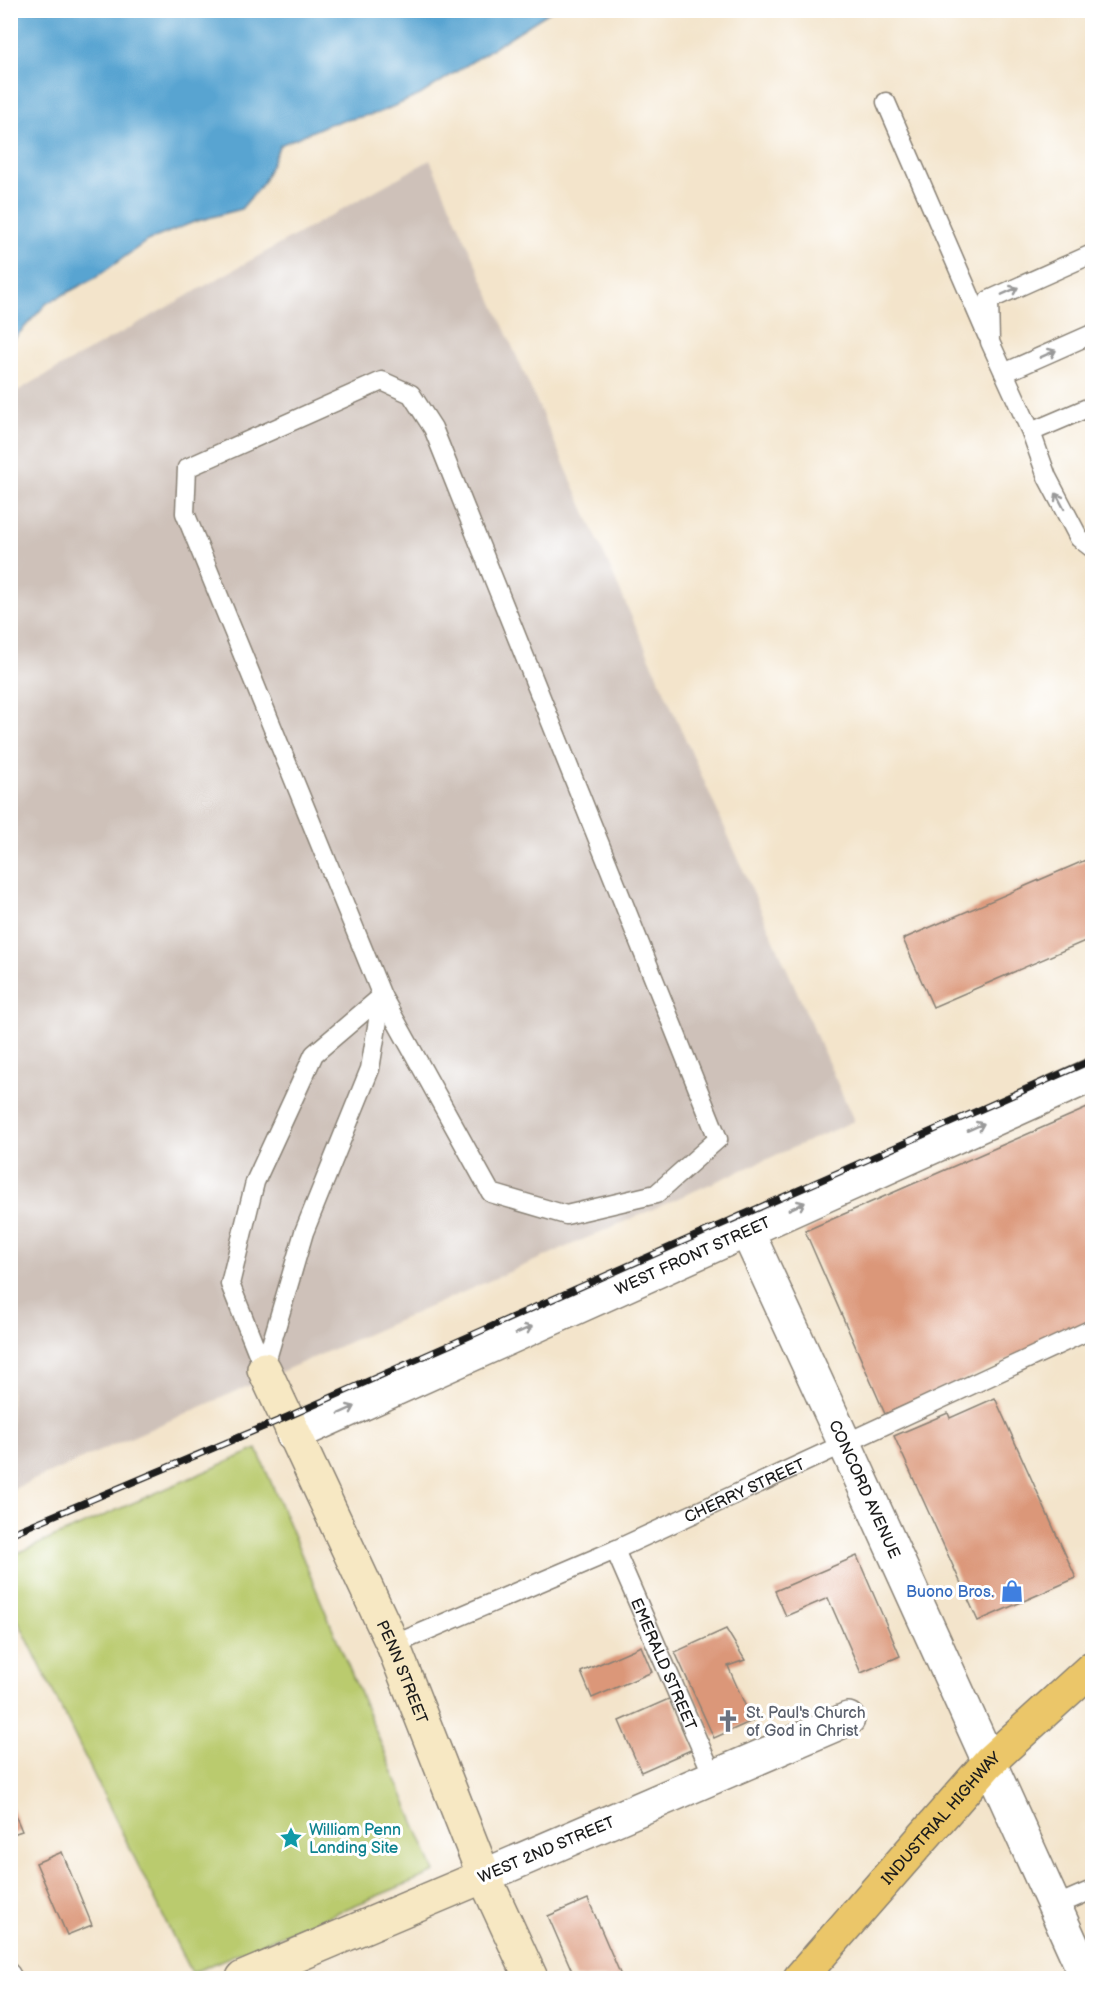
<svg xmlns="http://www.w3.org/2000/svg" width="1103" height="1989" font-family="'Balsamiq Sans',sans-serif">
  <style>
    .industrial { fill: #cec1b9 }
    .green { fill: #bacb6e; stroke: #6b7445; stroke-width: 1.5 }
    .water { fill: #59a4d1; stroke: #3a6076; stroke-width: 1.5 }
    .building { fill: #db9779 }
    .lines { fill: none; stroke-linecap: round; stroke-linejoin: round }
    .lane-casing { stroke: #888074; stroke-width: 21 }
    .street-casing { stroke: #888074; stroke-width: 36 }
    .secondary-casing { stroke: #888074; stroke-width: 36 }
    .primary-casing { stroke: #888074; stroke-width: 36 }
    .lane { stroke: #fff; stroke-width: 18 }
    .street { stroke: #fff; stroke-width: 33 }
    .secondary { stroke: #f7e8c3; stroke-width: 33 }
    .primary { stroke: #ebc669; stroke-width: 33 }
    .rail-casing { stroke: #1c1c1c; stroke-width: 7 }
    .rail { stroke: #fff; stroke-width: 4.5; stroke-dasharray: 14; stroke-linecap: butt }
    .oneway { stroke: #999 }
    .labels { text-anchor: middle; stroke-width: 6; stroke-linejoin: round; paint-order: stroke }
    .street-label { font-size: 16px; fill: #1c1c1c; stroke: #fff }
    .shop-label { font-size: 16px; fill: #366cbe; stroke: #fff; text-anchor: end }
    .worship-label { font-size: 16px; fill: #5b616d; stroke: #fff; text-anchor: start }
    .culture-label { font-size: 16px; fill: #0d838f; stroke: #fff; text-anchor: start }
  </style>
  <rect width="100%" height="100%" fill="#fff"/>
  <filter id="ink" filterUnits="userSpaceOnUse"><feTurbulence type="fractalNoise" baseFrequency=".0167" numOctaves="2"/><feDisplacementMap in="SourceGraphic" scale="12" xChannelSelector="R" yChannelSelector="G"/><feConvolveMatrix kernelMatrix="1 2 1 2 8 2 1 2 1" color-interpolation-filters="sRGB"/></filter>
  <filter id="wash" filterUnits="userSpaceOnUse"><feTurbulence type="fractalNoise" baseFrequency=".008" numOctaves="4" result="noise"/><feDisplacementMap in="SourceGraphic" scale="24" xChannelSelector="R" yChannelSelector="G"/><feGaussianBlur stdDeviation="1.35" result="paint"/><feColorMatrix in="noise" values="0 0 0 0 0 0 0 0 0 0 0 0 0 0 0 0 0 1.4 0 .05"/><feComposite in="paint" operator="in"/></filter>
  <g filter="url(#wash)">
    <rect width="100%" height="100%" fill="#f3e4cb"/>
    <path class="industrial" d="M430,160L854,1121L11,1490L10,395Z"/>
    <path class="green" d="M257,1449L435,1872L191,1973L11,1606V1556Z"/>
    <path class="water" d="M11,10H551V11L420,95L378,113L329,124L280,145L263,183L241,209L194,222L147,241L95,278L47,303L11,342Z"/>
    <g id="blocks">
      <path class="building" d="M1088,859L1092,870V938L933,1007L903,939Z
        M1092,1106V1323L885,1414L805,1231Z
        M995,1398L1076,1578L978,1621L894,1436L948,1413L950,1418Z
        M857,1556L900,1656L861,1673L828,1598L786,1616L775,1591Z
        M726,1629L745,1660L728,1666L752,1721L714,1738L675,1652Z
        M641,1646L652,1672L592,1698L581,1672Z
        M671,1698L693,1749L641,1772L619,1721Z
        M10,1803L22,1831L10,1835Z
        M62,1852L92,1925L67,1935L36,1863Z
        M588,1899L622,1978H575L548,1916Z"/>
    </g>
  </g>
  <g filter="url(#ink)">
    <use href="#blocks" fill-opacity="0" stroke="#888074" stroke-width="1.5"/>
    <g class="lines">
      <g class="lane-casing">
        <g id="lane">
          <path d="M886,102L987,335"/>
          <path d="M1092,254L989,300L990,342L1031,432L1047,477L1079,538L1092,548"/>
          <path d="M1004,373L1092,334"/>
          <path d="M382,381L411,394L433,428L718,1139L656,1194L566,1215L491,1193L382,996L185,513L187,468Z"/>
          <path d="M1031,432L1092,406"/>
          <path d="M382,996L370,1069L304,1232L264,1369L230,1284L255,1182L314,1054Z"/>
          <path id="s1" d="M615,1550L714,1778"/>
          <path id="s2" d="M393,1645L615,1550L1092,1329"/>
          <path d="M1055,1906L1092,1890"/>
          <path d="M10,1973L13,1978"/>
        </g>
      </g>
      <g class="street-casing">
        <g id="street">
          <path id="s3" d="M746,1229L845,1444L1087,1978"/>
          <path id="s4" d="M293,1435L1092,1075"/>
          <path d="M484,1876L848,1719"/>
        </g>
      </g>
      <g class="secondary-casing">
        <g id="secondary">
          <path id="s5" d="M264,1369L393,1645L484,1876L531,1978"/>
          <path d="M243,1978L484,1876"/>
        </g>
      </g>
      <g class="primary-casing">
        <g id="primary">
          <path id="s6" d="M800,1978L989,1762L1092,1668"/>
        </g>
      </g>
      <use href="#lane" class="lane"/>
      <use href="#street" class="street"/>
      <use href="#secondary" class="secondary"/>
      <use href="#primary" class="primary"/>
      <g class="rail-casing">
        <path id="rail" d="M10,1534L287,1417L1092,1060"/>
      </g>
      <use href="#rail" class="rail"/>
    </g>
    <defs><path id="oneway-shaft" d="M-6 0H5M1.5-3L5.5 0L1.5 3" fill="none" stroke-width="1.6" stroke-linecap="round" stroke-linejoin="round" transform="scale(1.5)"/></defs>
    <g class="oneway">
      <use href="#oneway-shaft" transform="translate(1010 291) rotate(-24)"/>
      <use href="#oneway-shaft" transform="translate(1048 354) rotate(-24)"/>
      <use href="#oneway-shaft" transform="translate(1060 501) rotate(-118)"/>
      <use href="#oneway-shaft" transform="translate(976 1127) rotate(-24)"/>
      <use href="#oneway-shaft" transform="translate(797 1206) rotate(-24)"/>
      <use href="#oneway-shaft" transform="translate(524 1330) rotate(-24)"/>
      <use href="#oneway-shaft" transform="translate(347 1410) rotate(-24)"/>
    </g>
  </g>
  <defs>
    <g id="shop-bare" transform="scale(1.8)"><path d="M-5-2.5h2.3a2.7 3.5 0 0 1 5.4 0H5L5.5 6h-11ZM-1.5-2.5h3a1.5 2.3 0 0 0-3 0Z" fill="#3f7fe0" stroke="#fff" stroke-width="2.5" paint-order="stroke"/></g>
    <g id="church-bare" transform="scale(1.8)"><path d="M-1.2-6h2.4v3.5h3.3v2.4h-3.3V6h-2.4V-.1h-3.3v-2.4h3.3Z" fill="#6b7280" stroke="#fff" stroke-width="2.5" paint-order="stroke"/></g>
    <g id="sight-bare" transform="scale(1.8)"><path d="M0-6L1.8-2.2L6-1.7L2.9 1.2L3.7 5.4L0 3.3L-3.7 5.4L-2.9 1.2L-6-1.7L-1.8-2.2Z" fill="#0f9aa8" stroke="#fff" stroke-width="2.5" paint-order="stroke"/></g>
  </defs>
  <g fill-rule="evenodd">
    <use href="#shop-bare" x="1012" y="1591"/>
    <use href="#church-bare" x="728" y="1721"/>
    <use href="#sight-bare" x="291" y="1838"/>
  </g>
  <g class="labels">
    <g class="street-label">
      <text dy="6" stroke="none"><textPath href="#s4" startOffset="438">WEST FRONT STREET</textPath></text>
      <text dy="6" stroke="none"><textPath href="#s3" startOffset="286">CONCORD AVENUE</textPath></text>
      <text dy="6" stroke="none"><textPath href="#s2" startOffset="384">CHERRY STREET</textPath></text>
      <text dy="6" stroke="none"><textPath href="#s1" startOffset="124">EMERALD STREET</textPath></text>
      <text dy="6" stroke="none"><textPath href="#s5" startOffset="333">PENN STREET</textPath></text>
      <text dy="6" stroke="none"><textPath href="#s6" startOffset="213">INDUSTRIAL HIGHWAY</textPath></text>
      <text transform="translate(546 1849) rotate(-23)" y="6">WEST 2ND STREET</text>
    </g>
    <g class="shop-label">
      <text x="994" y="1597">Buono Bros.</text>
    </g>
    <g class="worship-label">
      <text x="746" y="1718">St. Paul's Church<tspan x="746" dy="18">of God in Christ</tspan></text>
    </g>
    <g class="culture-label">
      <text x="309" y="1835">William Penn<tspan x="309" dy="18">Landing Site</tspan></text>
    </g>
  </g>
  <rect width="1103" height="1989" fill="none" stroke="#fff" stroke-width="36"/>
</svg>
